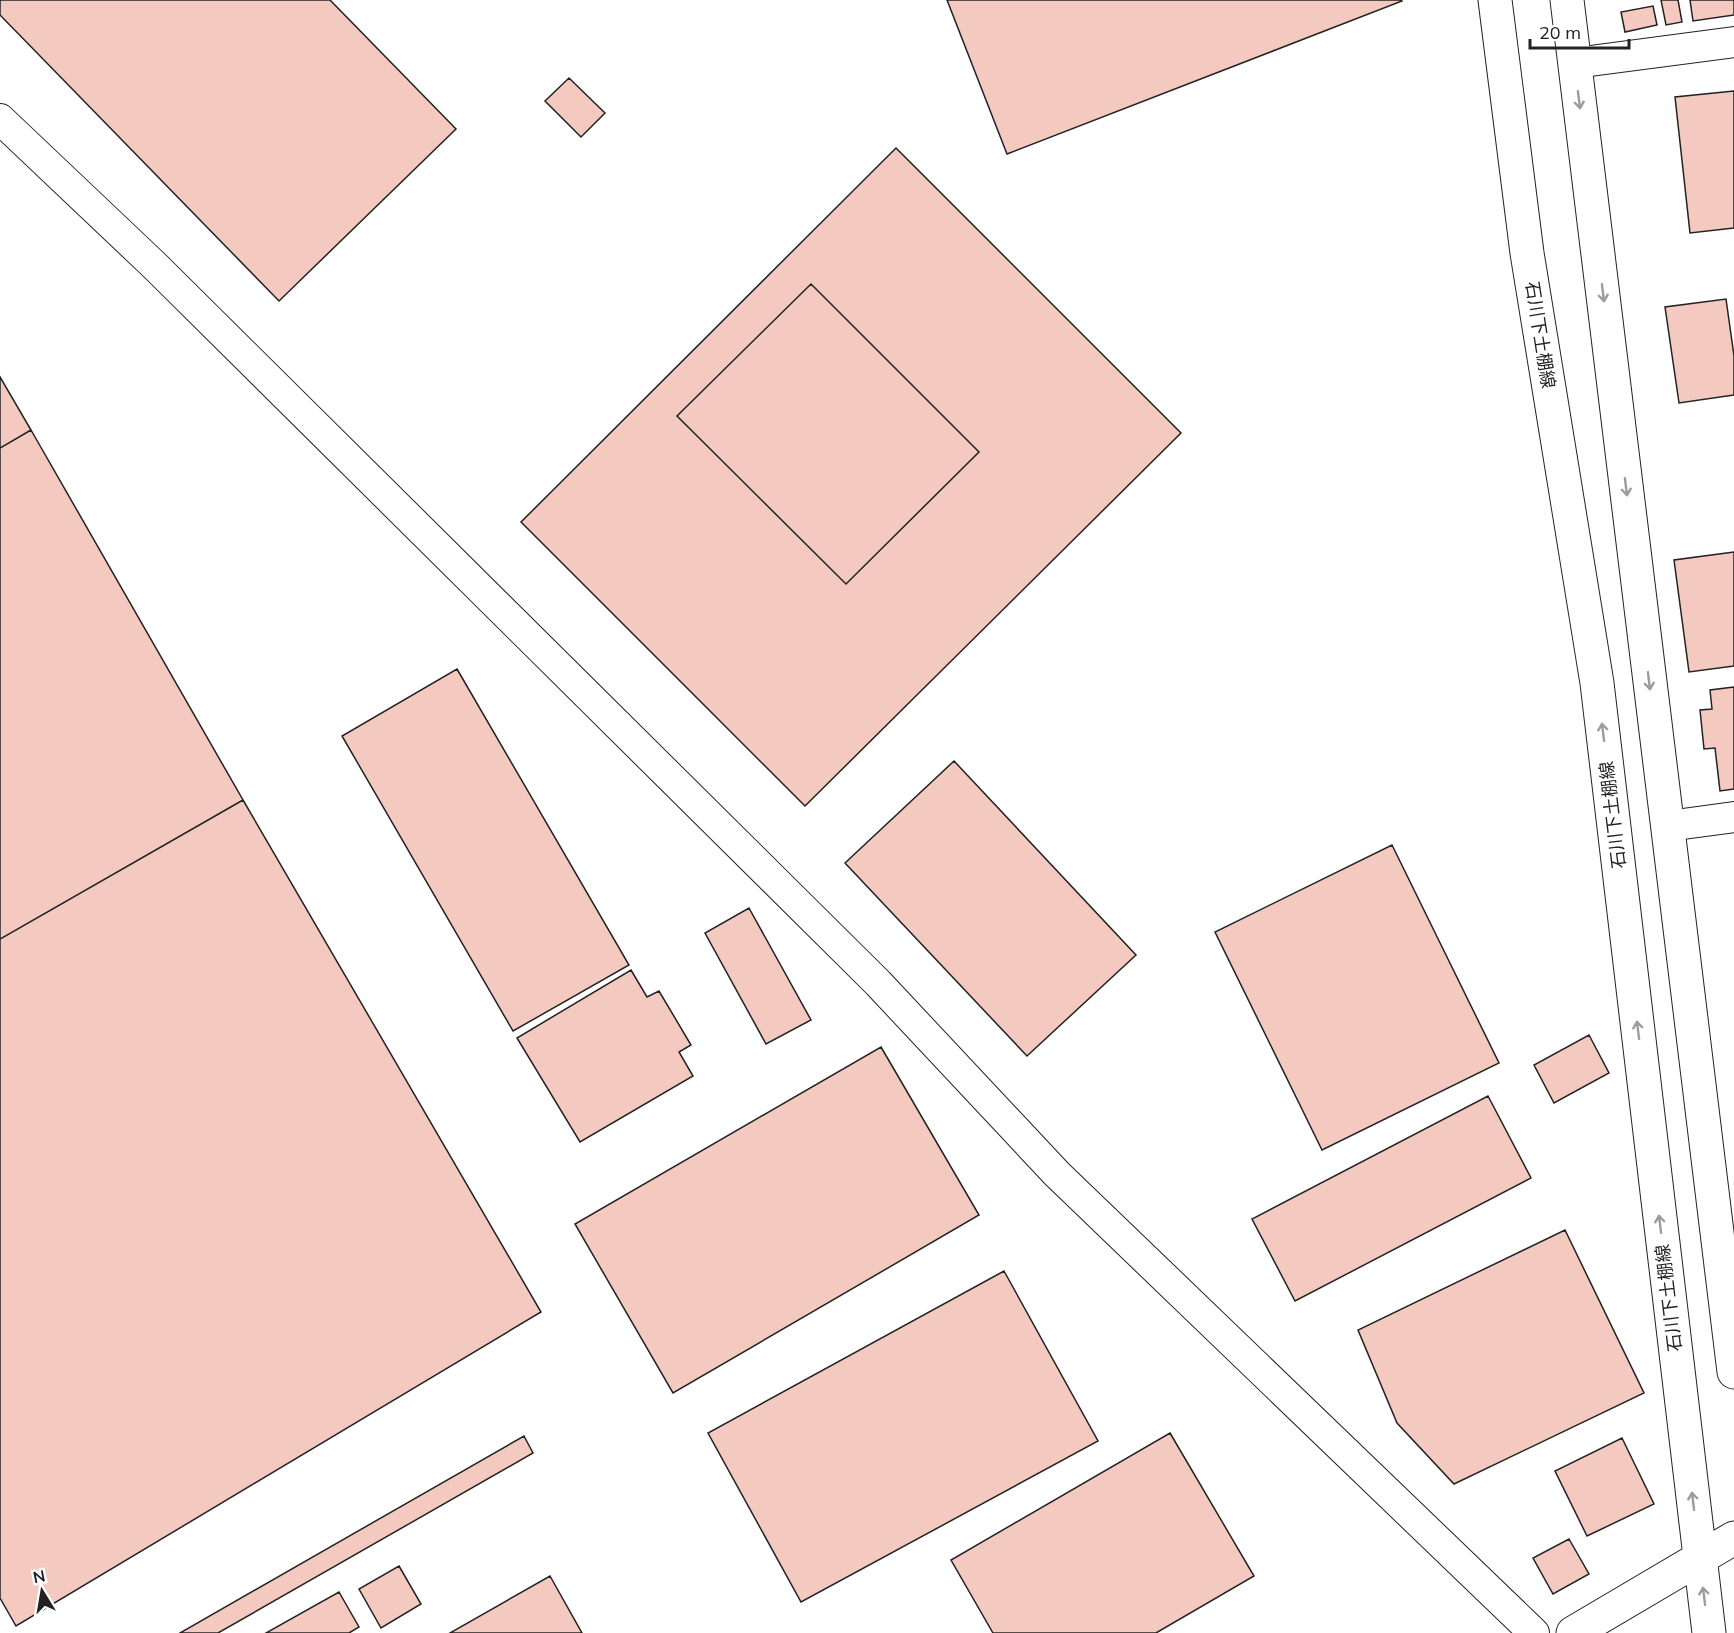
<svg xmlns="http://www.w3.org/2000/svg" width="1734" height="1633" font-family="Mulish,'Noto Sans JP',sans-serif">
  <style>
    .building { fill: #f3c9c0; stroke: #222; stroke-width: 1.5 }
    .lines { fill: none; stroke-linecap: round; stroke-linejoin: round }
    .street-casing { stroke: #222; stroke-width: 32 }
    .secondary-casing { stroke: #222; stroke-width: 35 }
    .street { stroke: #fff; stroke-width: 30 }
    .secondary { stroke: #fff; stroke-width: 33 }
    .oneway { stroke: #9c9c9c }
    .labels { text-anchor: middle; stroke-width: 4.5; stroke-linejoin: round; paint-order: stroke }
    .street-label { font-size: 18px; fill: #222; stroke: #fff }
  </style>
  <rect width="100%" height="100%" fill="#fff"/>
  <path class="building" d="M0,0H330L456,129L279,301L0,15Z
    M947,0H1401L1402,1L1007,154Z
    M1661,0H1678L1682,22L1666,25Z
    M1690,0H1734V15L1693,21Z
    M1653,6L1657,25L1625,32L1621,12Z
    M569,78L605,113L581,137L545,101Z
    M1734,91V228L1690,233L1675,97Z
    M896,148L1181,433L805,806L521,522Z
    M811,284L979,452L846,584L677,416Z
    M1726,299L1734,356V395L1679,403L1665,307Z
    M0,377L31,430L0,448Z
    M31,430L243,800L0,939V448Z
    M1734,552V666L1689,672L1674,560Z
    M457,669L629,965L513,1031L342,736Z
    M1734,687V789L1720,791L1715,748L1704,749L1700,710L1712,709L1710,690Z
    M954,761L1136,955L1027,1056L845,863Z
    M243,800L541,1312L16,1626L0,1598V939Z
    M1392,845L1499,1063L1322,1150L1215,932Z
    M749,908L811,1020L766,1044L705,933Z
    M631,970L647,997L659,991L691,1045L679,1052L693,1076L580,1142L517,1038Z
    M1589,1035L1609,1073L1554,1103L1534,1065Z
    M881,1047L979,1215L673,1393L575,1224Z
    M1488,1096L1531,1178L1295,1301L1252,1219Z
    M1565,1230L1644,1393L1454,1484L1397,1423L1358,1330Z
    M1004,1271L1098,1441L801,1602L708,1433Z
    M1170,1433L1254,1576L1156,1633H993L951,1560Z
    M524,1436L533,1453L218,1633H180Z
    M1622,1438L1654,1504L1587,1536L1555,1471Z
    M1569,1539L1589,1574L1553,1594L1533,1558Z
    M399,1566L421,1604L381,1628L359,1589Z
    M550,1576L582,1633H450Z
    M339,1592L359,1627L349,1633H266Z"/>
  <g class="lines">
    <g class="street-casing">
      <path id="street" d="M1575,63L1734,42
        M0,119L155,266L878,983L1057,1174L1534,1633
        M1668,826L1734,817"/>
    </g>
    <g class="secondary-casing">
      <path id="secondary" d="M1495,0L1527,253L1597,683L1709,1633
        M1567,0L1734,1372
        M1573,1633L1734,1538"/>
    </g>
    <use href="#street" class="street"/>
    <use href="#secondary" class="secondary"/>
  </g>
  <defs><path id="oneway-shaft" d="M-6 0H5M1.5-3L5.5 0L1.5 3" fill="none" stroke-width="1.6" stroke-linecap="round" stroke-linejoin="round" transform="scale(1.5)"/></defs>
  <g class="oneway">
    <use href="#oneway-shaft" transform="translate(1579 100) rotate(83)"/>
    <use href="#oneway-shaft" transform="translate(1603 293) rotate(83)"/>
    <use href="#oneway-shaft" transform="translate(1626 487) rotate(83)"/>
    <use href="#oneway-shaft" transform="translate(1649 681) rotate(83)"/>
    <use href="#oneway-shaft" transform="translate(1603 732) rotate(-97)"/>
    <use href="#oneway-shaft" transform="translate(1638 1030) rotate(-97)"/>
    <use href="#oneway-shaft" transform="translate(1660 1224) rotate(-97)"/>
    <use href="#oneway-shaft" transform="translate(1693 1501) rotate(-97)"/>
    <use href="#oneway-shaft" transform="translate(1704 1596) rotate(-97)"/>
  </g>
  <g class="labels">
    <g class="street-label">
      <text transform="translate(1540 335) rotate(81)" y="6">石川下土棚線</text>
      <text transform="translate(1613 815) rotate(-97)" y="6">石川下土棚線</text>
      <text transform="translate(1669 1298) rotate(-97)" y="6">石川下土棚線</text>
    </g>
  </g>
  <g transform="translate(42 1591) rotate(349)" stroke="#ffffff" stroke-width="4.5" paint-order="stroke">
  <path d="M0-4.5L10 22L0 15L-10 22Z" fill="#222222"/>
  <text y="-9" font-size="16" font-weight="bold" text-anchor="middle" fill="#222222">N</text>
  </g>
  <path d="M1530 39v9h99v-9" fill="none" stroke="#222222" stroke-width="3"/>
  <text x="1539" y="39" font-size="18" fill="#222222" stroke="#ffffff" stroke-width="4.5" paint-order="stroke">20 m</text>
</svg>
